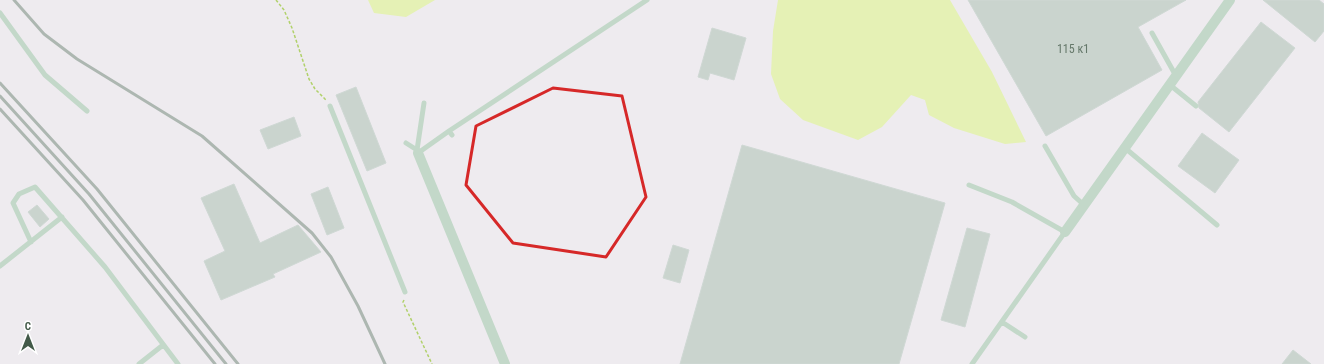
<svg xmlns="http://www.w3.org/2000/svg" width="1324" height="364" font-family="'Roboto Condensed',sans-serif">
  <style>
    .green { fill: #e5f1b5 }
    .building { fill: #cad4ce; stroke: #cfd8d4 }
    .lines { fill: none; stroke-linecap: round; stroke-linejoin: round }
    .path { stroke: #b1d16b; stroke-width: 1.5; stroke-dasharray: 3 2; stroke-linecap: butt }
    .service { stroke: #c3d8c9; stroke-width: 5 }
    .minor { stroke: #c3d8c9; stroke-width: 10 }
    .rail { stroke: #adb7b1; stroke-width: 3 }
    .marked { fill: none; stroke: #d62828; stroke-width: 3; stroke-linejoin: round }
    .labels { text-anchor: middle; stroke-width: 4; stroke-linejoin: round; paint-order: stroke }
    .number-label { font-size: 12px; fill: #65786a }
  </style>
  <rect width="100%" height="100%" fill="#eeebef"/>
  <path class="green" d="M368,0H435L406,17L374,13Z
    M778,0H950L992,72L1026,142L1005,144L954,128L929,115L925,100L911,95L882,127L858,140L803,120L780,99L771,74L773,31Z"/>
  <path class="building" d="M968,0H1186L1138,27L1162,70L1046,136Z
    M1263,0H1319L1324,4V31L1315,42Z
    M1261,22L1295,48L1229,132L1199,108L1198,102Z
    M712,28L746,38L734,80L710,73L708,80L698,77Z
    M356,87L386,163L367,171L336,95Z
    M294,117L301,136L268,149L260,130Z
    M1202,133L1239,160L1215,193L1178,166Z
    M742,145L945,203L899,364H680Z
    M234,184L260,243L298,225L321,252L273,274L275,277L221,300L204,261L225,251L201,198Z
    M328,187L344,228L327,235L311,194Z
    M37,205L49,219L40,227L28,212Z
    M967,228L990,234L965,327L941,320Z
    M673,245L689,250L680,283L663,278Z
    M1293,350L1311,364H1282Z"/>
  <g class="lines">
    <path class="path" d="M276,0L284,10L292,28L309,79L315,89L326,100
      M404,300L403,302L432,364"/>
    <path class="service" d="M0,13L45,75L87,111
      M1152,33L1176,76
      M1170,85L1196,106
      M330,106L405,292
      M449,131L647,0
      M406,143L417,150L418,153L449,131L452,135
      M1045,146L1074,196L1084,205
      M1125,148L1217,225
      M417,150L424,103
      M969,185L1012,202L1065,232L972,364
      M31,242L13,203L19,194L35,187L105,267L178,364
      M0,266L62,217
      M1002,322L1025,337
      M139,364L163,345"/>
    <path class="minor" d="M418,153L505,364
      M1065,232L1230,0"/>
    <path class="rail" d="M14,0L44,34L77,59L202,136L312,233L331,257L358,306L385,364
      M0,83L97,189L238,364
      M0,96L89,194L226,364
      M0,109L83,200L215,364"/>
  </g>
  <path class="marked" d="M553,88L622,96L646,197L606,257L513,243L466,185L476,126Z"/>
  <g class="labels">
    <g class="number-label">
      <text x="1073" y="53">115 к1</text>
    </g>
  </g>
  <g transform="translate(28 336)" stroke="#ffffff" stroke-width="3" paint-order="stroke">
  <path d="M0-3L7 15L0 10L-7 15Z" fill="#435a49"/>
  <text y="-6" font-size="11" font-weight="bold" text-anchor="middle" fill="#435a49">С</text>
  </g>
</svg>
